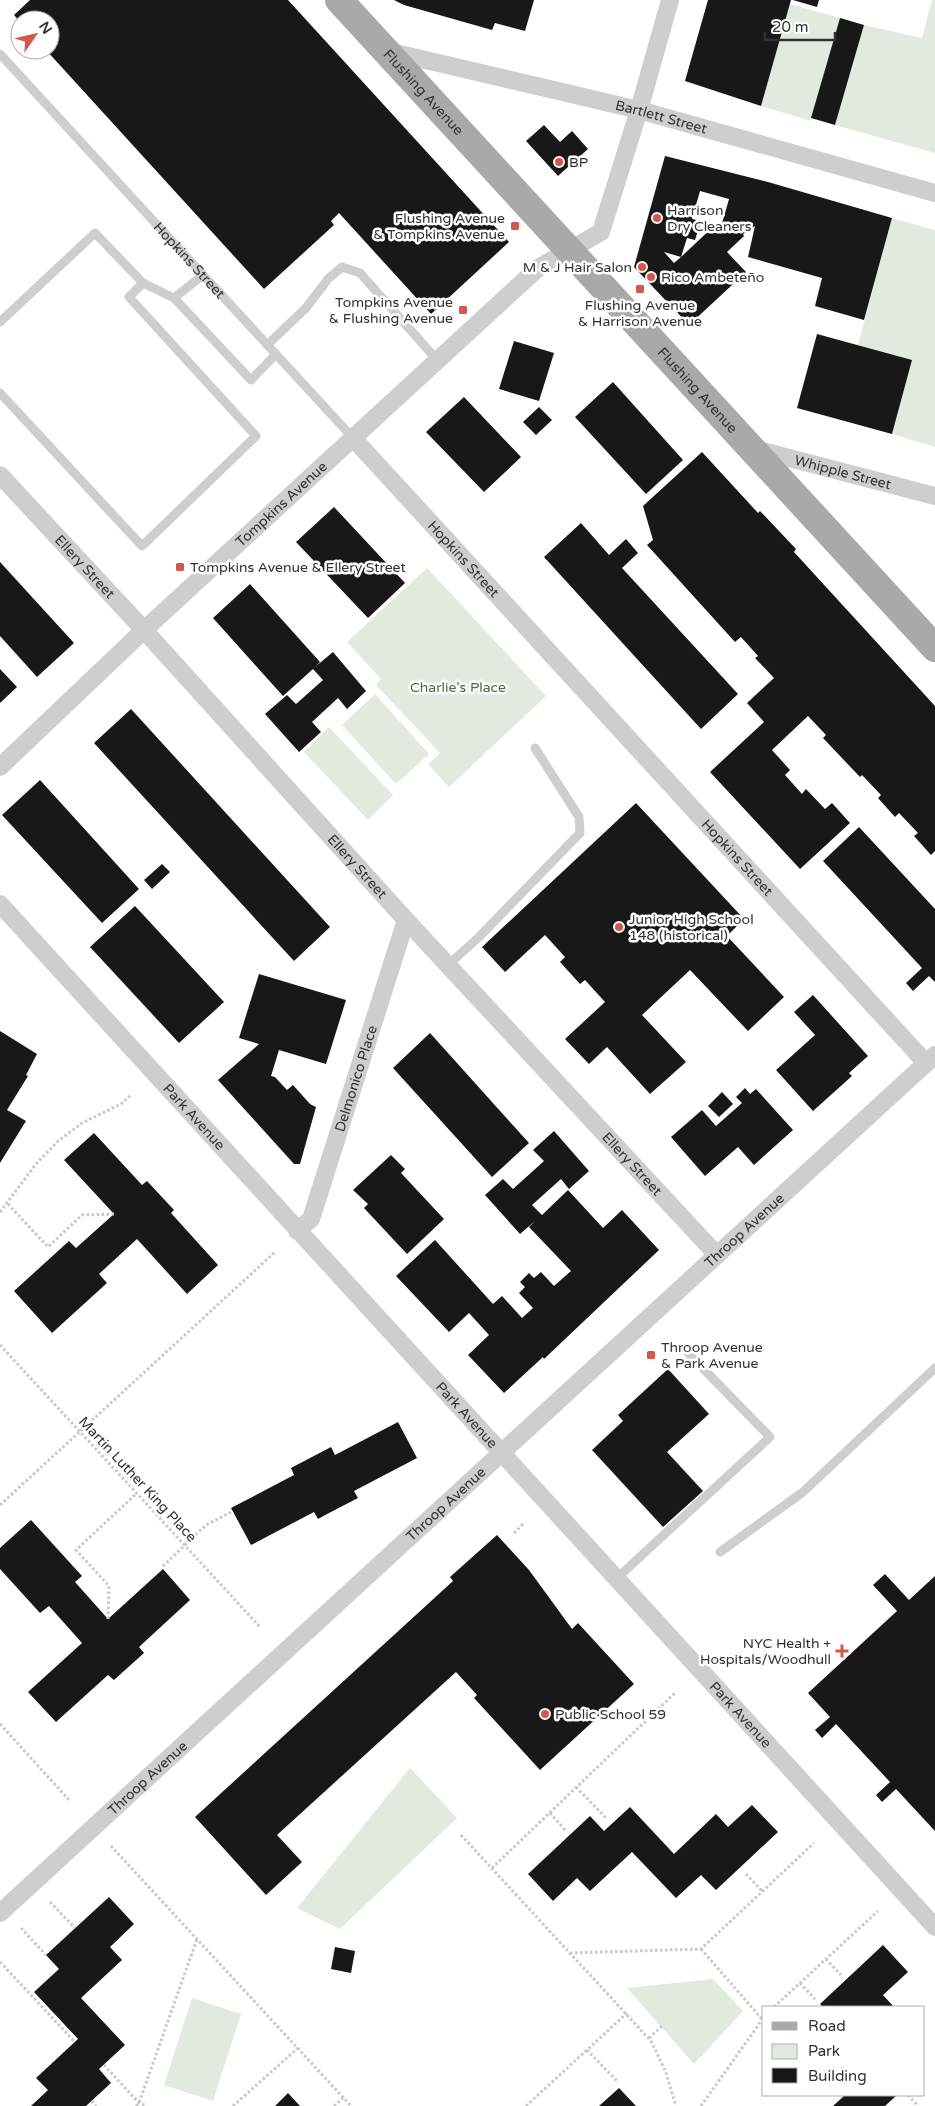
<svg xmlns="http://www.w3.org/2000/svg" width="935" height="2106" font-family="'Varela Round',sans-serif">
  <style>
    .green { fill: #e2e9de }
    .building { fill: #181818; fill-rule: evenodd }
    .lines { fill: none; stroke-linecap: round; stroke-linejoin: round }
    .path { stroke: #c8c8c8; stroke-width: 3; stroke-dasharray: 2.5 2.5; stroke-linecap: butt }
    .service { stroke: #cecece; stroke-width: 9 }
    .minor { stroke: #cecece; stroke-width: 18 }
    .primary { stroke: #a9a9a9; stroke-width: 28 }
    .poi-dot { fill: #d45748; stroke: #fff; stroke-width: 2 }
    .labels { text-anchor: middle; stroke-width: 5; stroke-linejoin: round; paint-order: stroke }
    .street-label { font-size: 14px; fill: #313131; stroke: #fff }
    .poi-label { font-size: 14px; fill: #313131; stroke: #fff; text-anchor: start }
    .park-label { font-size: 14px; fill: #4e6943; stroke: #fff }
  </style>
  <rect width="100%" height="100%" fill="#fff"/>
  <path class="green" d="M932,0H935V153L835,125L864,25L922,38Z
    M790,4L840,18L811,121L761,106Z
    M892,218L935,230V447L892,434L912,360L858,345Z
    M427,568L546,696L449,787L428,764L440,753L376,685L381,679L347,642Z
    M375,694L429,754L396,784L342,725Z
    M329,727L393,795L368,820L304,752Z
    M410,1768L457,1818L340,1929L297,1908Z
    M713,1979L743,2011L694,2064L627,1988Z
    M192,1998L241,2014L213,2101L164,2085Z"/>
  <path class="building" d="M30,0H288L509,242L431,314L339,213L331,221L334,225L264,289L46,50H50V20H20V22L14,15Z
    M394,0H534L525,31L495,23L492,30L404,5Z
    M708,0H791L761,106L685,81Z
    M793,0H819L817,7Z
    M840,18L864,25L835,125L811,118Z
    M544,125L560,142L572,131L588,149L558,176L526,141Z
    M665,156L768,182L892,218L864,320L815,306L822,278L748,257L755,226L743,234L744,236L727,252L746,272L689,325L634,267ZM700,191L729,199L721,227L715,225L681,257L687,238L695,240L701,221L692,219ZM664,252L681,257L674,263Z
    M817,334L912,360L892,434L797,408Z
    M514,341L554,353L539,401L499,389Z
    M613,382L683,460L646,494L575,417Z
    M464,397L521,457L484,492L426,432Z
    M539,407L552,420L536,435L523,422Z
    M702,452L758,513L760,511L796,549L794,552L935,706V851L931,855L914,836L918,833L899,813L895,817L878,798L881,795L862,775L860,777L823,738L826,735L808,716L772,750L790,770L785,775L802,794L806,789L825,809L832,803L850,823L800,869L710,772L764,722L747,703L774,678L755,658L758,656L741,637L735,642L647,545L653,540L643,506Z
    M334,507L405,583L368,618L296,542Z
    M581,523L609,555L626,539L638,553L622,568L738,694L701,729L544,557Z
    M0,562L74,643L37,677L0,636Z
    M250,584L320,662L315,667L333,652L366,691L347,709L338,698L312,722L321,732L299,752L265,714L287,695L296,704L323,680L313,669L283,696L213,618Z
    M0,669L17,687L0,703Z
    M131,709L330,927L294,961L94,743Z
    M40,780L139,889L102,923L2,815Z
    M636,803L744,919L727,936L784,997L748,1031L690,970L642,1015L686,1062L650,1094L607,1047L589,1064L565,1039L605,1002L585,980L580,984L560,962L565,957L545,935L505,972L482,947Z
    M859,827L935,909V982L929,976L913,991L906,983L922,968L823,861Z
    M162,864L170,872L152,889L144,880Z
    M135,906L224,1002L179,1043L90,947Z
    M259,974L346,1000L326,1064L279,1050L271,1076L275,1077L287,1090L293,1085L310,1104L316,1107L300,1164H294L218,1080L259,1044L239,1038Z
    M813,995L868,1056L849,1073L852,1076L813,1111L776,1070L815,1035L794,1012Z
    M0,1031L37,1054L26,1075L28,1076L7,1110L26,1121L0,1163Z
    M430,1033L529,1143L492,1177L393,1068Z
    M745,1088L750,1094L756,1089L793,1130L754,1165L738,1147L705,1176L671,1137L702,1110L716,1126L742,1103L736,1097Z
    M722,1092L733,1104L719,1117L708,1106Z
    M554,1131L589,1171L569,1189L561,1179L532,1205L542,1215L568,1190L603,1228L622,1210L659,1250L544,1359L543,1357L504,1393L468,1355L489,1335L469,1313L449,1332L396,1276L435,1240L493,1304L502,1296L522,1318L533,1308L519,1293L525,1287L520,1282L529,1273L534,1278L541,1272L554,1286L571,1271L529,1227L535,1221L520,1234L485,1195L503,1179L513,1189L544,1161L533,1150Z
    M94,1133L142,1185L147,1181L174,1210L171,1213L218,1265L187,1294L137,1239L99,1274L107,1283L52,1333L14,1291L69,1241L76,1248L114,1214L64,1160Z
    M391,1155L405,1169L401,1173L444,1219L407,1254L364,1208L368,1204L353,1190Z
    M668,1369L709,1414L667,1452L703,1491L663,1527L592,1450L623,1421L618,1415Z
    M398,1422L417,1458L354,1491L358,1498L329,1513L318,1519L314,1512L251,1545L231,1508L294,1475L291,1468L331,1447L335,1455Z
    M31,1520L82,1576L75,1582L108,1619L163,1569L190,1600L139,1647L144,1653L114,1680L108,1675L56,1722L28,1692L82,1643L49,1606L40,1613L0,1569V1548Z
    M497,1535L529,1570L572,1629L578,1623L634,1684L540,1770L474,1698L477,1695L456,1672L277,1835L302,1862L266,1895L195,1817L453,1581L450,1577Z
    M885,1574L909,1600L935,1576V1831L896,1789L882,1802L876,1795L890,1782L836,1724L822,1738L815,1730L830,1717L808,1693L897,1611L873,1585Z
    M752,1805L778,1832L716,1890L701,1875L676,1898L632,1852L590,1891L577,1878L553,1901L528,1874L590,1816L604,1831L630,1807L674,1854L716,1814L728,1827Z
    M109,1897L134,1924L110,1947L122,1960L81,1998L125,2045L99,2069L111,2083L86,2106H31L48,2090L36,2078L78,2039L34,1992L59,1969L46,1955Z
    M883,1945L908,1972L883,1995L894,2007H823L820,2004Z
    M335,1947L355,1951L351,1973L331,1969Z
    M619,2088L636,2106H599Z
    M288,2093L300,2106H275Z
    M845,2095H897L885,2106H833Z"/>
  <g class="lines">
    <path class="path" d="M8,1204L48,1247L82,1215L114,1214
      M0,1212L36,1164L57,1142L82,1123L121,1104L131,1095
      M0,1345L260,1627
      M0,1505L275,1252
      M514,1533L523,1524
      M163,1566L206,1525L233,1511
      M108,1619L109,1586L76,1550L137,1493
      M0,1724L70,1801
      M576,1787L607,1819
      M550,1813L565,1830
      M461,1835L651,2041L665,2070L676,2106
      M111,1846L351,2106
      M492,1868L676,1692
      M746,1874L762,1891
      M50,1902L75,1928
      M21,1928L46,1955
      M701,1949L762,2019
      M570,1953L701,1949L814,1843
      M826,1959L841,1975
      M0,1962L75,2042
      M800,1983L815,1999
      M774,2007L878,1911
      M649,2038L662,2026
      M587,2050L617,2081
      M104,2065L139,2103L147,2106
      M908,2095L918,2106
      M92,2101L96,2106
      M136,2106L139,2103L197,1939
      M233,2106L298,2048
      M334,2106L343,2098
      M526,2106L627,2013
      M701,2106L764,2017"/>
    <g class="service">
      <path id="s1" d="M0,54L353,438"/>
      <path d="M174,298L203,275"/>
      <path d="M0,322L95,233L143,283L174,298L251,380L276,354"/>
      <path d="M267,345L306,308L328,279L342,267L360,273L438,361"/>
      <path d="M0,393L142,546L256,436L129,297L143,283"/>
      <path d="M448,965L479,937L580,833L579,817L535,748"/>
      <path d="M720,1552L803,1492L935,1368"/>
      <path d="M616,1579L770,1437L688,1353"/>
    </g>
    <g class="minor">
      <path id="s2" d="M387,51L639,110L935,193"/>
      <path id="s3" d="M353,438L926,1063"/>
      <path id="s4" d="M755,449L935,496"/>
      <path id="s5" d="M0,475L144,630L406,920L717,1255"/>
      <path id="s6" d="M0,767L144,630L538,268L601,232L639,110L670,0"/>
      <path id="s7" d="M0,904L935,1927"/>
      <path id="s8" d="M297,1231L311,1219L406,920"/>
      <path id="s9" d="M0,1913L935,1055"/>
    </g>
    <path class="primary" id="s10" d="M339,0L935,648"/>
  </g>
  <g class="poi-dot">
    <circle cx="559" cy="162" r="5"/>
    <circle cx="657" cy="218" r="5"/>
    <rect x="510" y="221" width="10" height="10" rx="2.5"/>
    <circle cx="642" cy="267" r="5"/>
    <circle cx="651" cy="277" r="5"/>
    <rect x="635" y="284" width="10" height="10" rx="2.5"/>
    <rect x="458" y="305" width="10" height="10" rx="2.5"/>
    <rect x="175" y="562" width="10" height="10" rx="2.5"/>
    <circle cx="619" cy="927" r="5"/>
    <rect x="646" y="1350" width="10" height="10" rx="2.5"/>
    <path d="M839.5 1643.5h5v5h5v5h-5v5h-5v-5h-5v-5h5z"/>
    <circle cx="545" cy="1714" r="5"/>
  </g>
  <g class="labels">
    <g class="street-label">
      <text dy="5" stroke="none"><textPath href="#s10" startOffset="125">Flushing Avenue</textPath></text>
      <text dy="5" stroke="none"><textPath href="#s2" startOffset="282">Bartlett Street</textPath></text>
      <text dy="5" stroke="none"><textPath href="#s1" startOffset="280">Hopkins Street</textPath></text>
      <text dy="5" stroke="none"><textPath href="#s10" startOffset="530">Flushing Avenue</textPath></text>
      <text dy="5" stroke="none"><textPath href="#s4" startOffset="91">Whipple Street</textPath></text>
      <text dy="5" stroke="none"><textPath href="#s6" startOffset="385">Tompkins Avenue</textPath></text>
      <text dy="5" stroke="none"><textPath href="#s3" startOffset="164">Hopkins Street</textPath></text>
      <text dy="5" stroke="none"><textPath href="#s5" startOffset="125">Ellery Street</textPath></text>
      <text dy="5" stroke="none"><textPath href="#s3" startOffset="569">Hopkins Street</textPath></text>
      <text dy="5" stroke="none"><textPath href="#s5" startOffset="530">Ellery Street</textPath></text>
      <text dy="5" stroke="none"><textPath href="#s8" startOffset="166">Delmonico Place</textPath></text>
      <text dy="5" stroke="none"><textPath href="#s7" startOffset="288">Park Avenue</textPath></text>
      <text dy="5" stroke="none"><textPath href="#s5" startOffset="935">Ellery Street</textPath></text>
      <text dy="5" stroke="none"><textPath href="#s9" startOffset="1010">Throop Avenue</textPath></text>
      <text dy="5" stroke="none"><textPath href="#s7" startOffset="692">Park Avenue</textPath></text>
      <text transform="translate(138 1479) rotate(47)" y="5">Martin Luther King Place</text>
      <text dy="5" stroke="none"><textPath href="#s9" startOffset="605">Throop Avenue</textPath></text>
      <text dy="5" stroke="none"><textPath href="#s7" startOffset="1098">Park Avenue</textPath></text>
      <text dy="5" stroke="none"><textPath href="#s9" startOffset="200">Throop Avenue</textPath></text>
    </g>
    <g class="poi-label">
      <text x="569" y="167">BP</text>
      <text x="667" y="215">Harrison<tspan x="667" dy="16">Dry Cleaners</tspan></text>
      <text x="505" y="223" text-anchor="end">Flushing Avenue<tspan x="505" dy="16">&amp; Tompkins Avenue</tspan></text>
      <text x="632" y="272" text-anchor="end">M &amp; J Hair Salon</text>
      <text x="661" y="282">Rico Ambeteño</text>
      <text x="453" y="307" text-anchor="end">Tompkins Avenue<tspan x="453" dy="16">&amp; Flushing Avenue</tspan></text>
      <text x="640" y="310" text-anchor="middle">Flushing Avenue<tspan x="640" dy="16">&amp; Harrison Avenue</tspan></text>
      <text x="190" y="572">Tompkins Avenue &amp; Ellery Street</text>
      <text x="629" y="924">Junior High School<tspan x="629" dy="16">148 (historical)</tspan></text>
      <text x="661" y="1352">Throop Avenue<tspan x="661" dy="16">&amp; Park Avenue</tspan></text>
      <text x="831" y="1648" text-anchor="end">NYC Health +<tspan x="831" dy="16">Hospitals/Woodhull</tspan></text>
      <text x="555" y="1719">Public School 59</text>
    </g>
    <g class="park-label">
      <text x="458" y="692">Charlie's Place</text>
    </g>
  </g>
  <rect x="762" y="2006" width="162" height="90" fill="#ffffff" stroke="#adadad"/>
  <rect x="772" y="2022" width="25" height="8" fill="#a9a9a9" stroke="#adadad"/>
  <text x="808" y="2031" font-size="15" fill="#313131">Road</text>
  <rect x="772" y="2044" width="25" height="15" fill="#e2e9de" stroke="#adadad"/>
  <text x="808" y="2056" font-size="15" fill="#313131">Park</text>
  <rect x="772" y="2068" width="25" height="15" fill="#181818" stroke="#adadad"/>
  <text x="808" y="2081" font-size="15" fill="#313131">Building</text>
  <g transform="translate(35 35) rotate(56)"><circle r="24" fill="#ffffff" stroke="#adadad"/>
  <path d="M0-4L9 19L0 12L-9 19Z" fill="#d45748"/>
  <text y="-8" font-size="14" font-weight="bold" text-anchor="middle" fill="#313131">N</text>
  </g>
  <path d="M765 32v8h70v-8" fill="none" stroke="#313131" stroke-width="2.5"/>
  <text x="772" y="32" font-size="15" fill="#313131" stroke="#ffffff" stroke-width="4" paint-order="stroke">20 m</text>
</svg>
